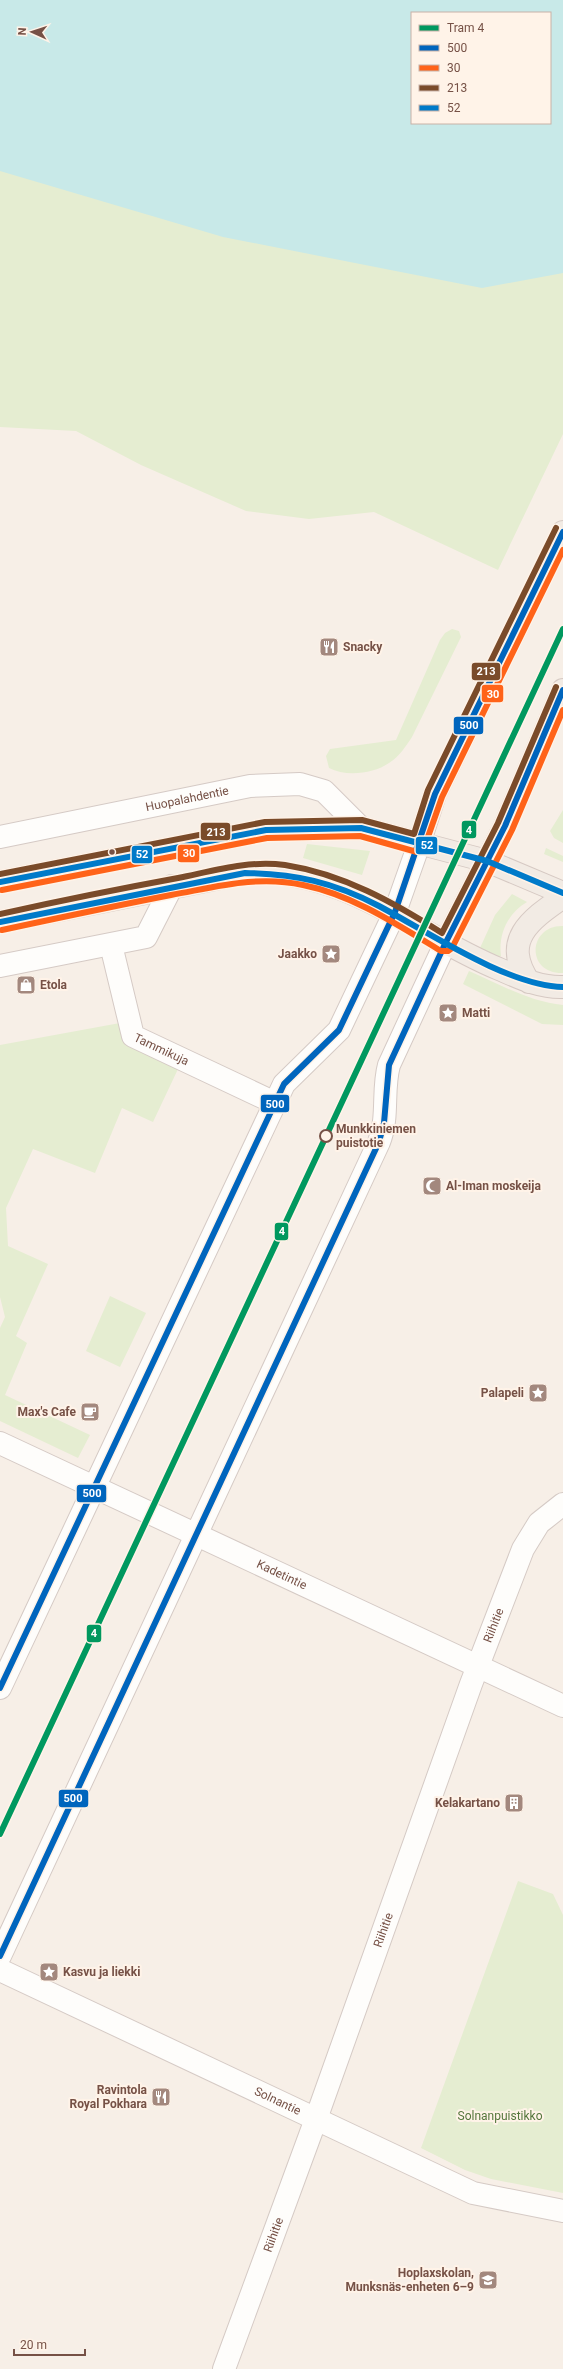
<svg xmlns="http://www.w3.org/2000/svg" width="563" height="2369" font-family="Roboto,sans-serif">
  <style>
    .green { fill: #e5edd1 }
    .water { fill: #c8e9e8; fill-rule: evenodd }
    .lines { fill: none; stroke-linecap: round; stroke-linejoin: round }
    .minor-casing { stroke: #d5cac5; stroke-width: 24 }
    .major-casing { stroke: #d6c9c3; stroke-width: 24 }
    .minor { stroke: #fefdfb; stroke-width: 22 }
    .major { stroke: #f2ebe4; stroke-width: 22 }
    .bus-1-casing { stroke: #fff3e8; stroke-width: 9 }
    .bus-2-casing { stroke: #fff3e8; stroke-width: 9 }
    .bus-3-casing { stroke: #fff3e8; stroke-width: 9 }
    .bus-4-casing { stroke: #fff3e8; stroke-width: 9 }
    .bus-1 { stroke: #0065bd; stroke-width: 6 }
    .bus-2 { stroke: #ff6319; stroke-width: 6 }
    .bus-3 { stroke: #7a4b2a; stroke-width: 6 }
    .bus-4 { stroke: #007ac9; stroke-width: 6 }
    .tram-1-casing { stroke: #fff3e8; stroke-width: 9 }
    .tram-1 { stroke: #00985f; stroke-width: 6 }
    .bus-dot { fill: #765146; stroke: #fff3e8; stroke-width: 1.5 }
    .stop-dot { fill: #fff3e8; stroke: #765146; stroke-width: 2 }
    .labels { text-anchor: middle; stroke-width: 4; stroke-linejoin: round; paint-order: stroke }
    .poi-label { font-size: 12px; font-weight: bold; fill: #765146; stroke: #fff3e8; text-anchor: end }
    .street-label { font-size: 12px; fill: #765146; stroke: #fff3e8 }
    .stop-label { font-size: 12px; font-weight: bold; fill: #765146; stroke: #fff3e8; text-anchor: start }
    .park-label { font-size: 12px; fill: #55773c; stroke: #fff3e8 }
    .line-badge { stroke: #fff3e8; stroke-width: 1.5 }
    .badge-label { font-size: 11px; text-anchor: middle; font-weight: bold; fill: #fff }
  </style>
  <rect width="100%" height="100%" fill="#f7efe7"/>
  <path class="green" d="M0,12L563,238V434L498,570L374,512L309,519L246,511L141,465L76,431L0,427Z
    M452,629L459,631L461,637L412,737C406,746 399,757 389,763C373,774 346,777 329,768L326,756L330,749L396,740L440,640L445,633Z
    M563,810V843L554,838L550,831Z
    M307,844L370,851L362,875L303,858Z
    M546,848L563,856V862L544,854Z
    M512,894L527,902C508,913 498,934 501,956L498,957L480,948L495,915Z
    M563,926V973C525,974 528,925 563,926Z
    M469,971C499,984 530,1002 563,1005V1025L542,1024L463,984Z
    M120,1023L125,1045L178,1069L153,1122L122,1108L95,1173L33,1149L6,1208L8,1246L48,1264L16,1336L27,1343L5,1395L90,1435L78,1458L0,1421V1328L5,1317L0,1297V1045Z
    M110,1296L146,1313L120,1367L86,1351Z
    M518,1881L553,1894L563,1915V2193L491,2179L465,2170L421,2148Z"/>
  <path class="water" d="M0,0H563V273L482,288L223,237L0,171ZM412,13H550V123H412Z"/>
  <g class="lines">
    <g class="minor-casing">
      <g id="minor">
        <path id="s1" d="M0,837L250,786L300,784L324,791L361,828"/>
        <path id="s2" d="M111,945L133,1036L275,1103"/>
        <path d="M0,966L146,937L172,886"/>
        <path id="s3" d="M0,1443L563,1706"/>
        <path d="M0,1688L284,1084L339,1030L395,912L419,844"/>
        <path d="M0,1956L379,1142C389,1117 382,1090 389,1065L445,944"/>
        <path id="s4" d="M0,1970L473,2193L563,2211"/>
        <path id="s5" d="M224,2369L316,2119L471,1684L523,1549L539,1523L563,1504"/>
      </g>
    </g>
    <g class="major-casing">
      <path id="major" d="M419,844L435,794L563,532
        M0,882L266,830L361,828L487,861L563,893
        M0,922L245,873C342,865 416,935 499,969C520,978 540,988 563,987
        M445,944L505,826L563,690
        M529,982C501,940 530,920 563,897"/>
    </g>
    <use href="#minor" class="minor"/>
    <use href="#major" class="major"/>
    <g class="bus-1-casing">
      <path id="bus-1" d="M0,1688L284,1084L339,1030L395,912L435,794L563,532
        M0,1956L379,1142L384,1123L389,1065L445,944L505,826L563,690"/>
    </g>
    <g class="bus-2-casing">
      <path id="bus-2" d="M2,890L267,838L360,836L417,852L423,851L442,797L563,550
        M2,930C58,918 114,906 171,895C216,887 257,875 303,885C353,895 398,925 441,951H448L452,948L512,830L563,710"/>
    </g>
    <g class="bus-3-casing">
      <path id="bus-3" d="M0,874L265,822L362,820L414,834L428,790L556,528
        M0,914C59,901 118,889 178,878C213,871 248,860 285,865C343,874 393,902 442,933L498,823L556,687"/>
    </g>
    <g class="bus-4-casing">
      <path id="bus-4" d="M0,882L266,830L361,828L487,861L563,893
        M0,922L245,873C296,874 333,882 379,906C428,932 508,986 563,987"/>
    </g>
    <use href="#bus-1" class="bus-1"/>
    <use href="#bus-2" class="bus-2"/>
    <use href="#bus-3" class="bus-3"/>
    <use href="#bus-4" class="bus-4"/>
    <g class="tram-1-casing">
      <path id="tram-1" d="M0,1834L563,629"/>
    </g>
    <use href="#tram-1" class="tram-1"/>
  </g>
  <defs>
    <g id="restaurant-square" transform="scale(1)"><rect x="-9" y="-9" width="18" height="18" rx="4" fill="#a3887e" stroke="#fff3e8"/><path d="M-5-6h1v4h1v-4h1v4h1v-4h1v5L-1.5 .5V6h-2V.5L-5-1ZM5-6V6H3V1.5H1.5Q1.5-4 5-6Z" fill="#fff"/></g>
    <g id="sight-square" transform="scale(1)"><rect x="-9" y="-9" width="18" height="18" rx="4" fill="#a3887e" stroke="#fff3e8"/><path d="M0-6L1.8-2.2L6-1.7L2.9 1.2L3.7 5.4L0 3.3L-3.7 5.4L-2.9 1.2L-6-1.7L-1.8-2.2Z" fill="#fff"/></g>
    <g id="shop-square" transform="scale(1)"><rect x="-9" y="-9" width="18" height="18" rx="4" fill="#a3887e" stroke="#fff3e8"/><path d="M-5-2.5h2.3a2.7 3.5 0 0 1 5.4 0H5L5.5 6h-11ZM-1.5-2.5h3a1.5 2.3 0 0 0-3 0Z" fill="#fff"/></g>
    <g id="mosque-square" transform="scale(1)"><rect x="-9" y="-9" width="18" height="18" rx="4" fill="#a3887e" stroke="#fff3e8"/><path d="M3.5-4.9A6 6 0 1 0 3.5 4.9A5 5 0 1 1 3.5-4.9Z" fill="#fff"/></g>
    <g id="cafe-square" transform="scale(1)"><rect x="-9" y="-9" width="18" height="18" rx="4" fill="#a3887e" stroke="#fff3e8"/><path d="M-5.5-4.5H6V0H3Q3 3.5 0 3.5H-2.5Q-5.5 3.5-5.5 0ZM3-3.2v2h1.7v-2ZM-6 4.5H4V6H-6Z" fill="#fff"/></g>
    <g id="building-square" transform="scale(1)"><rect x="-9" y="-9" width="18" height="18" rx="4" fill="#a3887e" stroke="#fff3e8"/><path d="M-4-6H4V6H1V3H-1V6H-4ZM-2.5-4.3h1.7v1.8h-1.7ZM.8-4.3h1.7v1.8H.8ZM-2.5-1h1.7V.8h-1.7ZM.8-1h1.7V.8H.8Z" fill="#fff"/></g>
    <g id="school-square" transform="scale(1)"><rect x="-9" y="-9" width="18" height="18" rx="4" fill="#a3887e" stroke="#fff3e8"/><path d="M0-5L7-2L0 1L-7-2ZM-4 1L0 2.5L4 1V4Q0 6-4 4Z" fill="#fff"/></g>
  </defs>
  <g fill-rule="evenodd">
    <use href="#restaurant-square" x="329" y="647"/>
    <use href="#sight-square" x="331" y="954"/>
    <use href="#shop-square" x="26" y="985"/>
    <use href="#sight-square" x="448" y="1013"/>
    <use href="#mosque-square" x="432" y="1186"/>
    <use href="#sight-square" x="538" y="1393"/>
    <use href="#cafe-square" x="90" y="1412"/>
    <use href="#building-square" x="514" y="1803"/>
    <use href="#sight-square" x="49" y="1972"/>
    <use href="#restaurant-square" x="161" y="2097"/>
    <use href="#school-square" x="488" y="2280"/>
  </g>
  <circle class="bus-dot" cx="112" cy="852" r="3.5"/>
  <circle class="stop-dot" cx="326" cy="1136" r="6"/>
  <g class="labels">
    <g class="poi-label">
      <text x="343" y="651" text-anchor="start">Snacky</text>
      <text x="317" y="958">Jaakko</text>
      <text x="40" y="989" text-anchor="start">Etola</text>
      <text x="462" y="1017" text-anchor="start">Matti</text>
      <text x="446" y="1190" text-anchor="start">Al-Iman moskeija</text>
      <text x="524" y="1397">Palapeli</text>
      <text x="76" y="1416">Max's Cafe</text>
      <text x="500" y="1807">Kelakartano</text>
      <text x="63" y="1976" text-anchor="start">Kasvu ja liekki</text>
      <text x="147" y="2094">Ravintola<tspan x="147" dy="14">Royal Pokhara</tspan></text>
      <text x="474" y="2277">Hoplaxskolan,<tspan x="474" dy="14">Munksnäs-enheten 6–9</tspan></text>
    </g>
    <g class="street-label">
      <text dy="4" stroke="none"><textPath href="#s1" startOffset="191">Huopalahdentie</textPath></text>
      <text dy="4" stroke="none"><textPath href="#s2" startOffset="125">Tammikuja</textPath></text>
      <text dy="4" stroke="none"><textPath href="#s3" startOffset="311">Kadetintie</textPath></text>
      <text dy="4" stroke="none"><textPath href="#s5" startOffset="791">Riihitie</textPath></text>
      <text dy="4" stroke="none"><textPath href="#s5" startOffset="467">Riihitie</textPath></text>
      <text dy="4" stroke="none"><textPath href="#s4" startOffset="307">Solnantie</textPath></text>
      <text dy="4" stroke="none"><textPath href="#s5" startOffset="143">Riihitie</textPath></text>
    </g>
    <g class="stop-label">
      <text x="336" y="1133">Munkkiniemen<tspan x="336" dy="14">puistotie</tspan></text>
    </g>
    <g class="park-label">
      <text x="500" y="2120">Solnanpuistikko</text>
    </g>
  </g>
  <g class="line-badge">
    <rect x="471" y="662" width="30" height="19" rx="4" fill="#7a4b2a"/>
    <rect x="481" y="684" width="23" height="19" rx="4" fill="#ff6319"/>
    <rect x="453" y="716" width="31" height="19" rx="4" fill="#0065bd"/>
    <rect x="461" y="820" width="16" height="19" rx="4" fill="#00985f"/>
    <rect x="200" y="822" width="31" height="19" rx="4" fill="#7a4b2a"/>
    <rect x="415" y="836" width="23" height="19" rx="4" fill="#007ac9"/>
    <rect x="177" y="844" width="23" height="19" rx="4" fill="#ff6319"/>
    <rect x="131" y="845" width="22" height="19" rx="4" fill="#007ac9"/>
    <rect x="260" y="1094" width="30" height="19" rx="4" fill="#0065bd"/>
    <rect x="274" y="1222" width="15" height="19" rx="4" fill="#00985f"/>
    <rect x="76" y="1484" width="31" height="19" rx="4" fill="#0065bd"/>
    <rect x="86" y="1624" width="16" height="19" rx="4" fill="#00985f"/>
    <rect x="58" y="1789" width="31" height="19" rx="4" fill="#0065bd"/>
  </g>
  <g class="badge-label">
    <text x="486" y="675">213</text>
    <text x="493" y="698">30</text>
    <text x="469" y="729">500</text>
    <text x="469" y="834">4</text>
    <text x="216" y="836">213</text>
    <text x="427" y="849">52</text>
    <text x="189" y="857">30</text>
    <text x="142" y="858">52</text>
    <text x="275" y="1108">500</text>
    <text x="282" y="1235">4</text>
    <text x="92" y="1497">500</text>
    <text x="94" y="1637">4</text>
    <text x="73" y="1802">500</text>
  </g>
  <rect x="411" y="12" width="140" height="112" fill="#fff3e8" stroke="#c8b2a7"/>
  <rect x="419" y="25" width="20" height="6" fill="#00985f" stroke="#c8b2a7"/>
  <text x="447" y="32" font-size="12" fill="#765146">Tram 4</text>
  <rect x="419" y="45" width="20" height="6" fill="#0065bd" stroke="#c8b2a7"/>
  <text x="447" y="52" font-size="12" fill="#765146">500</text>
  <rect x="419" y="65" width="20" height="6" fill="#ff6319" stroke="#c8b2a7"/>
  <text x="447" y="72" font-size="12" fill="#765146">30</text>
  <rect x="419" y="85" width="20" height="6" fill="#7a4b2a" stroke="#c8b2a7"/>
  <text x="447" y="92" font-size="12" fill="#765146">213</text>
  <rect x="419" y="105" width="20" height="6" fill="#007ac9" stroke="#c8b2a7"/>
  <text x="447" y="112" font-size="12" fill="#765146">52</text>
  <g transform="translate(32 32) rotate(273)" stroke="#fff3e8" stroke-width="3" paint-order="stroke">
  <path d="M0-3L7 15L0 10L-7 15Z" fill="#765146"/>
  <text y="-6" font-size="11" font-weight="bold" text-anchor="middle" fill="#765146">N</text>
  </g>
  <path d="M14 2349v6h71v-6" fill="none" stroke="#765146" stroke-width="2"/>
  <text x="20" y="2349" font-size="12" fill="#765146" stroke="#fff3e8" stroke-width="3" paint-order="stroke">20 m</text>
</svg>
